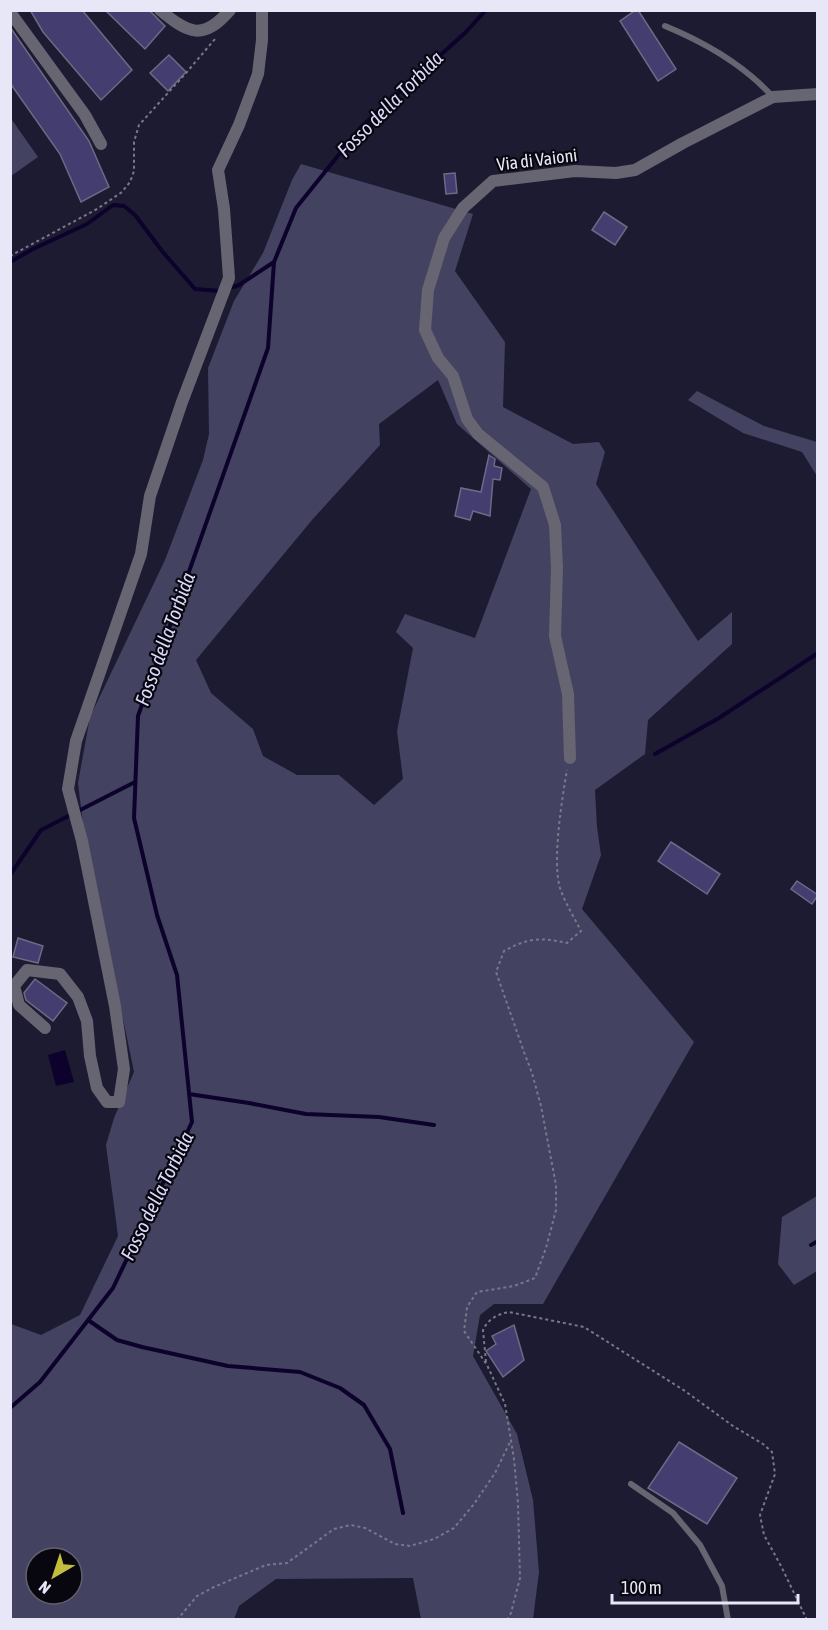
<svg xmlns="http://www.w3.org/2000/svg" width="828" height="1630" font-family="'Asap Condensed',sans-serif">
  <style>
    .green { fill: #444261; fill-rule: evenodd }
    .water { fill: #0d022c }
    .lines { fill: none; stroke-linecap: round; stroke-linejoin: round }
    .stream { stroke: #0d022c; stroke-width: 4 }
    .building { fill: #433e6f; stroke: #6c6a85; stroke-width: 1.5 }
    .path { stroke: #79788b; stroke-width: 2; stroke-dasharray: 3 3; stroke-linecap: butt }
    .service { stroke: #666571; stroke-width: 6 }
    .minor { stroke: #666571; stroke-width: 12 }
    .labels { text-anchor: middle; stroke-width: 4.5; stroke-linejoin: round; paint-order: stroke }
    .street-label { font-size: 18px; fill: #e8e7f7; stroke: #080710 }
    .water-label { font-size: 20px; font-style: italic; fill: #dad9fa; stroke: #080710 }
  </style>
  <rect width="100%" height="100%" fill="#1d1b31"/>
  <path class="green" d="M10,117L38,157L11,176H10Z
    M301,164L473,214L455,271L505,342L503,407L573,444L599,442L605,452L596,484L698,641L732,612V644L648,720L645,754L595,790L597,827L601,855L582,909L694,1042L543,1304H494L480,1315L473,1356L517,1434L533,1500L539,1572L533,1619H421L413,1578L276,1579L239,1606L234,1619L11,1620V1324L41,1335L80,1315L118,1236L106,1145L114,1118L134,1072L83,824L78,783L90,717L165,560L203,460L209,434L208,368L234,301L263,253L292,180ZM438,380L457,424L531,489L475,638L405,614L396,632L413,648L397,731L403,779L374,805L339,775H297L263,756L253,729L211,693L196,660L312,520L380,445L379,424ZM36,1558H72V1594H36Z
    M697,391L764,426L817,442V476L802,452L743,433L688,400Z
    M817,1196V1271L794,1285L778,1264L782,1217Z"/>
  <path class="water" d="M65,1050L74,1082L56,1086L48,1055Z"/>
  <g class="lines">
    <path class="stream" d="M10,262L33,249L87,224L113,205L124,206L135,215L162,251L195,289L220,291
      M227,289L239,285L274,262
      M655,754L719,718L818,653
      M10,875L41,830L135,782
      M189,1094L249,1103L306,1114L379,1117L434,1125
      M811,1245L818,1241
      M88,1320L117,1340L142,1347L228,1366L300,1372L340,1388L364,1405L390,1449L403,1513
      M10,1408L40,1382L113,1288L192,1122L177,975L157,915L134,818L138,716L268,348L274,262L296,208L361,127L466,32L486,10"/>
  </g>
  <path class="building" d="M30,10H82L132,70L101,100L43,32Z
    M105,10H149L165,26L145,49Z
    M636,10H638L676,69L658,81L620,21Z
    M10,27L89,141L109,187L81,202L60,154L10,83Z
    M169,55L186,72L168,91L150,73Z
    M455,173L457,193L446,194L444,174Z
    M604,212L627,227L615,245L592,230Z
    M489,455L495,459L494,466L502,468L500,480L493,479L490,516L473,511L470,520L455,516L461,488L481,492Z
    M671,842L720,874L707,894L658,861Z
    M797,881L818,895L812,904L791,889Z
    M18,938L43,946L38,963L13,957Z
    M35,979L67,1003L53,1021L26,1000L24,993Z
    M514,1325L524,1360L503,1377L486,1351L496,1344L492,1336Z
    M679,1442L737,1478L707,1524L648,1488Z"/>
  <g class="lines">
    <path class="path" d="M10,256L97,209L122,192L130,182L134,171V142L139,125L186,73L215,39
      M486,1362L483,1330C488,1319 498,1314 509,1312L584,1327L685,1391L733,1426L763,1444L772,1452L775,1474L760,1515L764,1535L781,1566L807,1620
      M177,1620L197,1596L214,1587L266,1565L287,1563L334,1529L351,1525L365,1528L395,1544L410,1546L434,1539L454,1528L474,1504L495,1473L511,1440
      M507,1620L511,1613L520,1578L518,1503L514,1459L505,1404L487,1365L464,1331L467,1307L477,1292L514,1286L535,1278L546,1248L556,1210V1185L541,1106L532,1073L524,1052L496,972L504,951C528,938 540,937 567,943L581,931C574,917 565,903 560,888C552,861 562,799 567,770"/>
    <path class="service" d="M665,26C704,42 744,65 773,97
      M631,1484L673,1513L700,1545L722,1586L728,1620"/>
    <path class="minor" d="M160,10C189,34 203,41 230,10
      M10,12L85,115L101,144
      M570,758L568,694L555,636L557,568L555,525L543,487L478,434L467,419L453,376L438,358L425,330L428,290L444,238L463,208L493,181L575,171L616,173L635,170L683,143L773,97L818,94
      M45,1028L19,1005L14,986L27,970L60,974L78,997L87,1021L90,1056L97,1088L107,1102H119L124,1069L115,1006L82,841L68,789L76,741L141,554L150,496L182,402L229,278L224,209L218,170L239,125L258,74L262,40V10"/>
  </g>
  <g class="labels">
    <g class="street-label">
      <text transform="translate(537 160) rotate(-7)" y="6">Via di Vaioni</text>
    </g>
    <g class="water-label">
      <text transform="translate(390 104) rotate(-45)" y="7">Fosso della Torbida</text>
      <text transform="translate(165 639) rotate(-70)" y="7">Fosso della Torbida</text>
      <text transform="translate(157 1196) rotate(-64)" y="7">Fosso della Torbida</text>
    </g>
  </g>
  <rect width="828" height="1630" fill="none" stroke="#e8e7f7" stroke-width="24"/>
  <g transform="translate(54 1576) rotate(219)"><circle r="28" fill="#080710" stroke="#62616c" stroke-width="1.5"/>
  <path d="M0-4.5L10 22L0 15L-10 22Z" fill="#c2bd3f"/>
  <text y="-9" font-size="16" font-weight="bold" text-anchor="middle" fill="#e8e7f7">N</text>
  </g>
  <path d="M612 1594v9h186v-9" fill="none" stroke="#e8e7f7" stroke-width="3"/>
  <text x="621" y="1594" font-size="18" fill="#e8e7f7" stroke="#080710" stroke-width="4.5" paint-order="stroke">100 m</text>
</svg>
